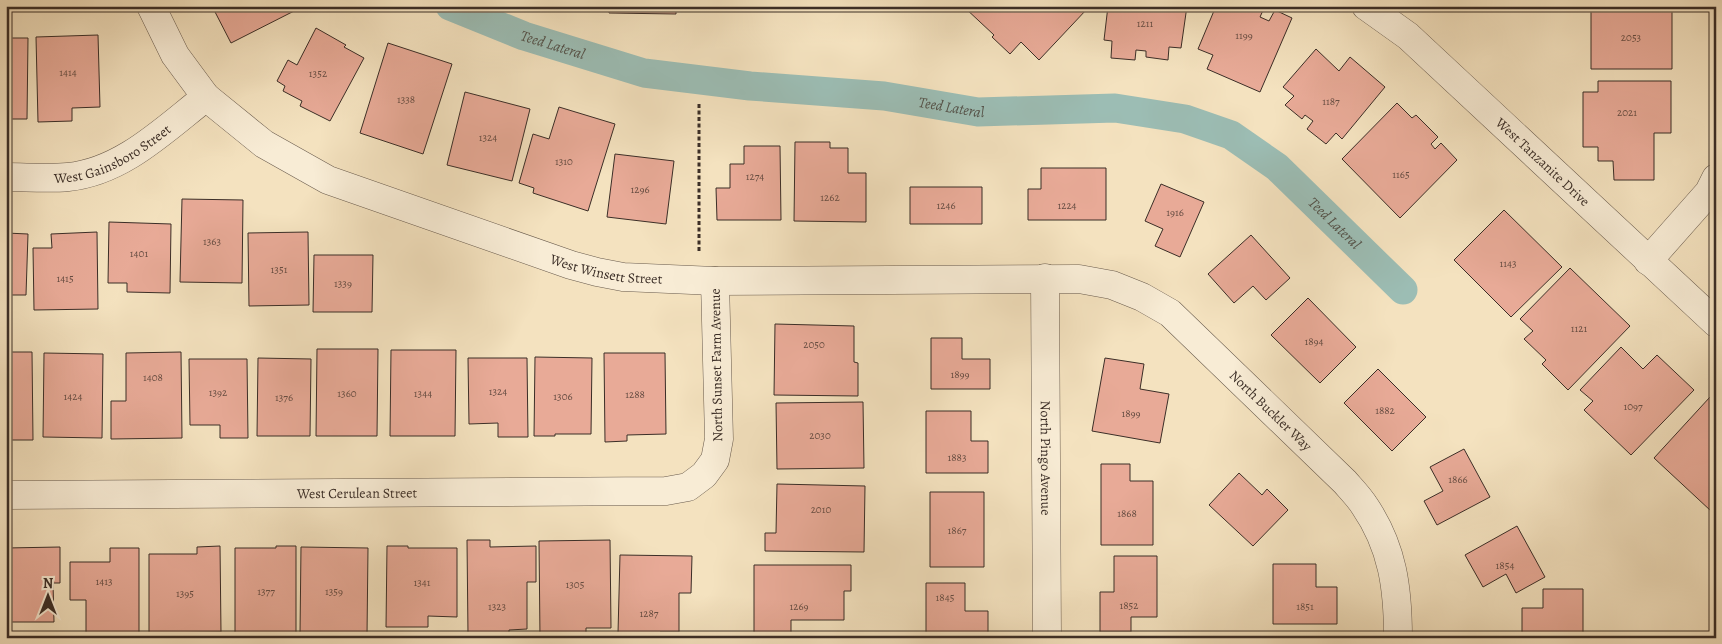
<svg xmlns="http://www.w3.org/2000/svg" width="1722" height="644" font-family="Alegreya,serif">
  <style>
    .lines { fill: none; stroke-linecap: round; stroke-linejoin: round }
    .canal { stroke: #9cbdb4; stroke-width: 29 }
    .building { fill: #e8aa97; stroke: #3b2e27 }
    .minor-casing { stroke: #695b4d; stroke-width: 29 }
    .path { stroke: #3b2e27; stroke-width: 3; stroke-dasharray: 4 2.5; stroke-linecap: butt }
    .minor { stroke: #f8ecd5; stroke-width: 28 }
    .labels { text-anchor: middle; stroke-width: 4; stroke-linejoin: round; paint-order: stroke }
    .number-label { font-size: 11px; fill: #664d43 }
    .street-label { font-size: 14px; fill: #3b2e27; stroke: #f8ecd5 }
    .water-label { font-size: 15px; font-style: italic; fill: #53524a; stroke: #f8ecd5 }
  </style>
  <rect width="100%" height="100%" fill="#f4e2bf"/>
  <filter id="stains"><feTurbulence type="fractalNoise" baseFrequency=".004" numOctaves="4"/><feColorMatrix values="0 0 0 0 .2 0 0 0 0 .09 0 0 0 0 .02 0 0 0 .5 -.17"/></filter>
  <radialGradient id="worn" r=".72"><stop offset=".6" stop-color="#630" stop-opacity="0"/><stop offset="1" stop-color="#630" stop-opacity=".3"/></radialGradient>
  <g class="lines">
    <path class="canal" id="s1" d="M450,6L524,36L644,73L750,86L884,96L978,112L1115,108L1185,119L1231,135L1277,167L1403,290"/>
  </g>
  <path class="building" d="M216,6H297L298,9L231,43L213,8Z
    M609,6H676V14L609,13Z
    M1084,6L1087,9L1039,60L1021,42L1010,54L992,37L994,35L964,7Z
    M1108,6H1187L1181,48L1169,47L1168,60L1146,57V51L1136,50L1135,60L1111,58L1112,41L1104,40Z
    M1216,6H1265L1260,17L1269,21L1275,10L1292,18L1260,92L1207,69L1213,55L1198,49Z
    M1591,6H1672V69H1591Z
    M316,28L346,45L344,47L364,58L330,121L300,106L302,101L283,91L285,86L277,81L288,60L297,65Z
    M98,35L100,107L72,108V121L38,122L36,37Z
    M6,38H28L27,119H6Z
    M388,43L452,64L423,154L360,133Z
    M1316,49L1339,71L1350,57L1385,87L1342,139L1336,133L1326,144L1307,129L1313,121L1305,115L1302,119L1285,105L1294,96L1283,87Z
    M1598,81H1671V133H1654V180H1614L1613,161H1598V147H1583V92H1598Z
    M465,92L530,109L512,181L447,165Z
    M1397,103L1412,118L1416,115L1438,137L1431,144L1435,149L1441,143L1457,160L1400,218L1342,159Z
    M559,107L615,124L588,211L533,193L534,188L519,183L533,134L549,139Z
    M795,142H830V148H848V173H866V222L794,221Z
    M744,146H780L781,220H717L716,188H730V164H744Z
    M615,154L674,161L666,224L607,217Z
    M1041,168H1106V220H1028V189H1041Z
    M1161,184L1204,202L1180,257L1155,246L1163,229L1145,221Z
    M910,187H982V224H910Z
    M182,199L243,200L242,283L180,282Z
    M1504,210L1562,267L1511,317L1454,260Z
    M109,222L171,224L170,293L127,292V283H108Z
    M97,232L98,309L34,310L33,248H52L51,234Z
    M308,232L309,305L249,306L248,233Z
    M6,233L28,234L26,295H11V306H6Z
    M1251,235L1290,278L1266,300L1253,286L1234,303L1208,274Z
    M314,255H373L372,312H313Z
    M1570,268L1630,326L1568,390L1542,364L1546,360L1524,339L1533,331L1520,319Z
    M1308,298L1356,347L1320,383L1271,335Z
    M775,324L854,326V362L858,363V396L774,395Z
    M931,338H962V359H990V389H931Z
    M1621,347L1643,369L1657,355L1694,390L1631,455L1584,410L1593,401L1580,390Z
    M317,349H378L377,436H316Z
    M391,350H456L455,436H390Z
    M6,352H32L33,440H6Z
    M181,352L182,438L111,439V401H126V353Z
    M44,353L103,354L102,438L43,437Z
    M604,353H665L666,434L627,435V441L605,442Z
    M535,357L592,358L591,434H555V436H534Z
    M258,358L311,359L310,436H257Z
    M468,358H527L528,437H498V423L469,424Z
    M1105,358L1144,364L1140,389L1169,394L1160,443L1092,431Z
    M189,359H247L248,438H220V425H190Z
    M1378,369L1426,417L1392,451L1344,403Z
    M1710,397L1716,402V506L1711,511L1654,458Z
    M863,402L864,468L777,469L776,403Z
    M926,411H971V441H988V473H926Z
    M1464,449L1490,497L1437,525L1424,501L1443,491L1430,467Z
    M1101,464H1130V481H1153V545H1101Z
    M1239,473L1262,495L1267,489L1288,510L1253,546L1209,505Z
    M777,484L865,486L864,552L765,551V533H776Z
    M930,492H984V567H930Z
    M1517,526L1545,577L1516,593L1506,574L1483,587L1465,555Z
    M467,540H490V547L536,546V582H527V629L509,630V638H485V634L468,635Z
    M610,540L611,628H586V638H540L539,541Z
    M220,546L221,632L149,633V554H197V547Z
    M276,546H296V638H265V634H235V548H276Z
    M387,546H408V548H457V617L428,616V627H386Z
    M60,547V583H53L54,622H6V548Z
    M301,547L368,548L367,635H344V638H313V634H300Z
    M110,548H139V638H114V635H86V600H70V562H110Z
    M620,555L692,556L691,593H679V632H660V638H635V633H618Z
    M1114,556H1157V617H1131V632H1100V592H1114Z
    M1273,564H1316V587H1337V624H1273Z
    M754,565H851V591H844V620H791V635L754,634Z
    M926,583H965V611H988V638H926Z
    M1543,589H1583V638H1522V608H1543Z"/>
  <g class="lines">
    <g class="minor-casing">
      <g id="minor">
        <path id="s2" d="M151,6L175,55L206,97L264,144L328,180L571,265L597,272L623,277L715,281L1079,279L1112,285L1142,297L1170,313L1345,482C1351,489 1359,497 1364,505C1393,547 1398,589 1398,638"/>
        <path id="s3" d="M1366,6L1408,36L1716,323"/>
        <path id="s4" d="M6,177C26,177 48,179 68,177C122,172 165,129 206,97"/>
        <path d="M1648,261L1709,192L1716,178"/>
        <path id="s5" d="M1045,278L1047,638"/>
        <path id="s6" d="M6,495L666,491L688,487L704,475L715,460L719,439L715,281"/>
      </g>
    </g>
    <path class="path" d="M699,104V253"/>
    <use href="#minor" class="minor"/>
  </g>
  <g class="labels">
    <g class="number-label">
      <text x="1145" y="27">1211</text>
      <text x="1244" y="39">1199</text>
      <text x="1631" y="41">2053</text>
      <text x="68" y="76">1414</text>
      <text x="318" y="77">1352</text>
      <text x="406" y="103">1338</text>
      <text x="1331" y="105">1187</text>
      <text x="1627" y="116">2021</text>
      <text x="488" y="141">1324</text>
      <text x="564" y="165">1310</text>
      <text x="1401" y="178">1165</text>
      <text x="755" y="180">1274</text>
      <text x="640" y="193">1296</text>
      <text x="830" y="201">1262</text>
      <text x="946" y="209">1246</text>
      <text x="1067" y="209">1224</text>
      <text x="1175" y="216">1916</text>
      <text x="212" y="245">1363</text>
      <text x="139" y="257">1401</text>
      <text x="1508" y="267">1143</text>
      <text x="279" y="273">1351</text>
      <text x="65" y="282">1415</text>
      <text x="343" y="287">1339</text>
      <text x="1579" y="332">1121</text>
      <text x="1314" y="345">1894</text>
      <text x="814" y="348">2050</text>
      <text x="960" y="378">1899</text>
      <text x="153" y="381">1408</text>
      <text x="498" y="395">1324</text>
      <text x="218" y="396">1392</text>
      <text x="347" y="397">1360</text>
      <text x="423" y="397">1344</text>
      <text x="635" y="398">1288</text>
      <text x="73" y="400">1424</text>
      <text x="563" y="400">1306</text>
      <text x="284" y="401">1376</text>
      <text x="1633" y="410">1097</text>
      <text x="1385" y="414">1882</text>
      <text x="1131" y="417">1899</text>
      <text x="820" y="439">2030</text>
      <text x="957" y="461">1883</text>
      <text x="1458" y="483">1866</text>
      <text x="821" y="513">2010</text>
      <text x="1127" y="517">1868</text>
      <text x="957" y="534">1867</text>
      <text x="1505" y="569">1854</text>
      <text x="104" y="585">1413</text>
      <text x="422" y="586">1341</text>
      <text x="575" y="588">1305</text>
      <text x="266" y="595">1377</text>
      <text x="334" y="595">1359</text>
      <text x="185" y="597">1395</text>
      <text x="945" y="601">1845</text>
      <text x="1129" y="609">1852</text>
      <text x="497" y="610">1323</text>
      <text x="799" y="610">1269</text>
      <text x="1305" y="610">1851</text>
      <text x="649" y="617">1287</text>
    </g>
    <g class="street-label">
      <text dy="5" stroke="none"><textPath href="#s4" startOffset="112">West Gainsboro Street</textPath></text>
      <text dy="5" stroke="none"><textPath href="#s3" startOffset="236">West Tanzanite Drive</textPath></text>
      <text dy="5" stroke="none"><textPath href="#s2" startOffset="548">West Winsett Street</textPath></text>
      <text transform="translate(716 365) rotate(-91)" y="5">North Sunset Farm Avenue</text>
      <text dy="5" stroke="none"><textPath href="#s2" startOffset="1260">North Buckler Way</textPath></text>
      <text dy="5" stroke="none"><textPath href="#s5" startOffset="180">North Pingo Avenue</textPath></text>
      <text dy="5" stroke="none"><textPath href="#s6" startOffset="351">West Cerulean Street</textPath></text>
    </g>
    <g class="water-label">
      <text dy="5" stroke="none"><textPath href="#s1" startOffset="110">Teed Lateral</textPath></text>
      <text dy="5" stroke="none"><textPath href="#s1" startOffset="515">Teed Lateral</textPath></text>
      <text dy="5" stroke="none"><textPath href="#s1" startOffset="935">Teed Lateral</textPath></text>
    </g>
  </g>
  <rect width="1722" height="644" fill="none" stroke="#f4e2bf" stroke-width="25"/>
  <rect x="8" y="8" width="1707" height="629" fill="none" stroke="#3b2e27" stroke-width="2.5"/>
  <rect x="12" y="12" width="1697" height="619" fill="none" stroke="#3b2e27"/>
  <g transform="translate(48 596)" stroke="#f8ecd5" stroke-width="4" paint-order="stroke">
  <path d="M0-4L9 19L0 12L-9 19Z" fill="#3b2e27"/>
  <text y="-8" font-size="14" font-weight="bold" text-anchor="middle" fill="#3b2e27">N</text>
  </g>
  <rect width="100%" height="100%" filter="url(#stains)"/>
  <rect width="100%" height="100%" fill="url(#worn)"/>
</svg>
